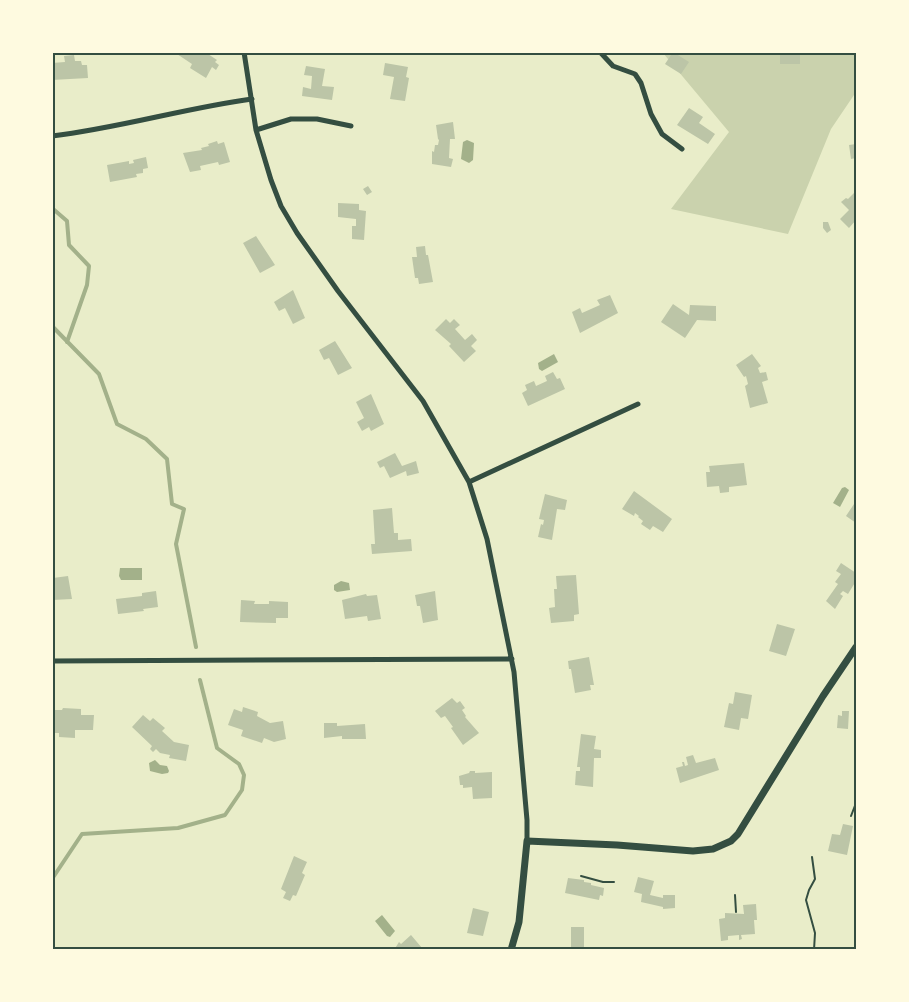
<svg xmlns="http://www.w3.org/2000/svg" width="909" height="1002" font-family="'DM Sans',sans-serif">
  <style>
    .green { fill: #cad2ad }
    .water { fill: #a3b18a }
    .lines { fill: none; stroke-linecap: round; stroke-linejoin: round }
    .stream { stroke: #a3b18a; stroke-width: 4 }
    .building { fill: #bcc5a7 }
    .path { stroke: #344e41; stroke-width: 2 }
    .minor { stroke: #344e41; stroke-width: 5 }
    .tertiary { stroke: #344e41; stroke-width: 7 }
    .neatline { fill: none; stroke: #344e41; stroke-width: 2 }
  </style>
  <rect width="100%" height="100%" fill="#e9edc9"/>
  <path class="green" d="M663,53H856V92L831,129L788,234L671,209L729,132Z"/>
  <path class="water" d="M467,140L474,143L473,160L469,163L461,159L463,142Z
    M554,354L558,362L542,371L539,369L538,363Z
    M845,487L849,490L840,507L833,503L842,488Z
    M120,568H142V580H121L119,576Z
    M341,581L349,583L350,590L337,592L334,590V585Z
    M155,760L160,765L167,766L169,771L168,773L162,774L150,771L149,763Z
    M382,915L395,931L390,937L387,936L375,921Z"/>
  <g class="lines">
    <path class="stream" d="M52,208L67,221L69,245L89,266L87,285L67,342
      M52,326L99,374L117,424L146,439L167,459L172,504L184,509L176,544L196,647
      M52,879L82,834L178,828L225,815L242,790L244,775L239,764L217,748L200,680"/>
  </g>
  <path class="building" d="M174,52H205L217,60L215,62L219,65L216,70L212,67L206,78L190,68L192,64Z
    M673,52L689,62L681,74L665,64Z
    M780,52H800V64H780Z
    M74,55L75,61H81L82,65H87L88,78L52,80V63L65,62L64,56Z
    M385,63L408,67L406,77L409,78L405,101L390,99L394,77L383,75Z
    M306,66L325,69L322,86L334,87L332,100L302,96L303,87L311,89L312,76L304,75Z
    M689,108L703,117L699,123L715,134L708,144L677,125Z
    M453,122L455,139H450L449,158L453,159L451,167L432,164V151L434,152L435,145H438L439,140L438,139L436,125Z
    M217,141L218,144L224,142L230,162L219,165L218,162L200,166L201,170L190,172L183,153L202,150L201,148L209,146L208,144Z
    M856,144V158L851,159L849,145Z
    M146,157L148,168L143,169V173L136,174L137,177L110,182L107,165L129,161V164L134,163L133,160Z
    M368,186L372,192L367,195L363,189Z
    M856,191V220L849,228L840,219L849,210L841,202L846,198L848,199Z
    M338,203L359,204V210L366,211L364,240L352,239V226H356V219L338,217Z
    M823,222H828L831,230L827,233L823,228Z
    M256,236L275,265L260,273L243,243Z
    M425,246L426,255H428L433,282L419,284L418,278H415L412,257H417L416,247Z
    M293,290L305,318L293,324L285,308L279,311L274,302Z
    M610,295L618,313L580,333L572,312L580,308L582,313L600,305L597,300Z
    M673,304L689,315L690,305L716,306V321L697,320L685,338L661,322Z
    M446,319L450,323L454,319L460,325L455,329L465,340L472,334L477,340L471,346L476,351L464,362L449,346L451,344L435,330Z
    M335,341L352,368L338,375L329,358L324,360L319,350Z
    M752,354L761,366L758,368L760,373L766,372L768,380L762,382L768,403L750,408L745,386L748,384L746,376L744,377L736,365Z
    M553,372L557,379L560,378L565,389L528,406L522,393L527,390L525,385L534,381L536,386L547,381L545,376Z
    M371,394L384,424L371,431L369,427L362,431L357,422L364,418L356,402Z
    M395,453L402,466L416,461L419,473L407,476L406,471L390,478L384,466L380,468L377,462Z
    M744,463L747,485L729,487V492L720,493L719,486L707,487L706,472H710L709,466Z
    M634,491L672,519L663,532L653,526L650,530L641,524L643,521L638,517L639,516L635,513L634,516L622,509Z
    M545,494L567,500L565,510L557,509L552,540L538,537L541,524L543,525L544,520L539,519Z
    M856,501V523L846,516Z
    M392,508L394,533H398V540L411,539L412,551L372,554L371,544H375L373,510Z
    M841,563L856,573V581L848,594L843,591L840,594L843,596L835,609L826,601L838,584L835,582L841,574L836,571Z
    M576,575L579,614L574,615V621L551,623L549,608L555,607L554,589H557L556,576Z
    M68,576L72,599L52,600L53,578Z
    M156,591L158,607L143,609L144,611L118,614L116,599L142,596V593Z
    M435,591L438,620L423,623L420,606H417L415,595Z
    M366,594L367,596L377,595L381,619L368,621L367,616L345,619L342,600Z
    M241,600L255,601L254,604H269V601L288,602V618H276V623L240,622Z
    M777,624L795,629L786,656L769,651Z
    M589,657L594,685H590L591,690L575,693L571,669H569L568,661Z
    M735,692L752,695L748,719L741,718L739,730L724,727L729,703L733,704Z
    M452,698L457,703L460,701L465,708L462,710L466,716L465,717L479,733L463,745L451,728L453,727L445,716L441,718L435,711Z
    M243,707L258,712L257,716L270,723L283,721L286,739L274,742L264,738L262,743L241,736L243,730L228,725L234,709L242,712Z
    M63,708L81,709V715H94L93,730H75V738L59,737V733H52V710H62Z
    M842,711H849L848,729L837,728L838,715L842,716Z
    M143,715L150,721L153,718L165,728L162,731L174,742L189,745L186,761L169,758L170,755L160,753L156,749L153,752L150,749L152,746L132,727Z
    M324,723H337V726L365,724L366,739H342V736L324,738Z
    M581,734L596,736L594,749L601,750V758H594L593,787L575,785L576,771H580V767H577Z
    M693,755L696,763L715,758L719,770L680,783L676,768L683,766L682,762H684L685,766L688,765L686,757Z
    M470,771H475V773L492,772V798L473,799L472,787L463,788V785H460L459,776L469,773Z
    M843,824L853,826L847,855L828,851L832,834L840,835Z
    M294,856L307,862L302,873L305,875L296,896L293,895L290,901L283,898L286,892L281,889Z
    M638,877L654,881L650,895L663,898V895H675V908L663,909V907L641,902L642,894L634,892Z
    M568,878L584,880V882L591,883V885L604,888L603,896L600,895L599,900L565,893Z
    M756,904L757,920H754L755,934L741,935L742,939L739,940V935L728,936V940L721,941L719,919L725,918V913L744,914L743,905Z
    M473,908L489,912L483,936L467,933Z
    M571,927H584V947H571Z
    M411,935L422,948L420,950H394L399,942L401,944Z"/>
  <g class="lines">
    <path class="path" d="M851,816L856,803
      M812,857L815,879L809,890L806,900L815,933L814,950
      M581,876L603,882H614
      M735,895L736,912"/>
    <path class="minor" d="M244,52L256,130L271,180L281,206L297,233L338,291L423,401L469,482L487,539L514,672L527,820V841
      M600,52L613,66L635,74L641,83L651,114L662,134L682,149
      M256,130L291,119H317L351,126
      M52,136C120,128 185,108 252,99
      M469,482L638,404
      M52,661L512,659"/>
    <path class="tertiary" d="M511,950L519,922L527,841L617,845L693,851L713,849L731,841L738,834L823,696L856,647"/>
  </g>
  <rect width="909" height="1002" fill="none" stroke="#fefae0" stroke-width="108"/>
  <rect x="54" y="54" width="801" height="894" class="neatline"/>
</svg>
